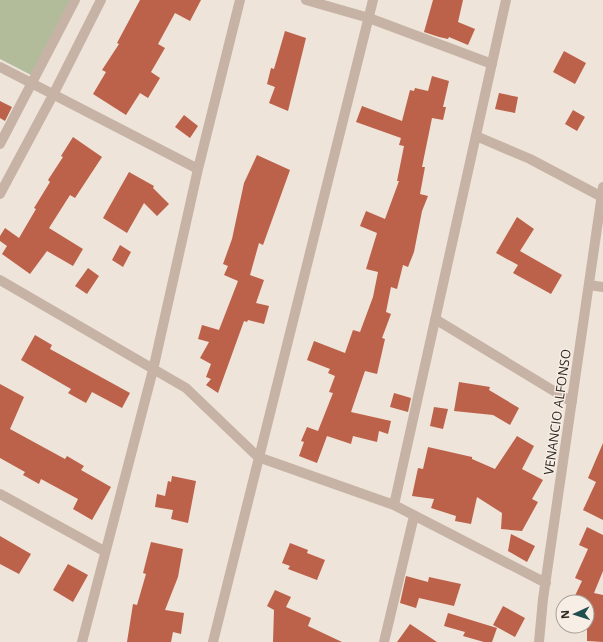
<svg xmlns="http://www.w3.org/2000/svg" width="603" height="642" font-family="'Open Sans',sans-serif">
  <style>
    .green { fill: #b2bc9b }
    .building { fill: #bc614a }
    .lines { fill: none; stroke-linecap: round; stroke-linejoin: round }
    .minor { stroke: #c6b3a6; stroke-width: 10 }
    .labels { text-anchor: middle; stroke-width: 3; stroke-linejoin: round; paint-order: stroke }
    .street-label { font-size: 13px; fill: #322a26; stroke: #f7eee5 }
  </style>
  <rect width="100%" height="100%" fill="#efe4d9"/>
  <path class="green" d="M0,0H70L35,77L0,59Z"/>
  <path class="building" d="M140,0H201L190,21L175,13L158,44L165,48L151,72L160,78L148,98L140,93L126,115L93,94L106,72L102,70L119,44L117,43Z
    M433,0H463L458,22L475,29L468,45L449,37L448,39L439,37L424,32Z
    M285,31L306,38L288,111L269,103L275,87L267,84L271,68L274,69Z
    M564,51L586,63L575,84L553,72Z
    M432,76L449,81L443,107H446L443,120L432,118L422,167H425L420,194L428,196L422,211L414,252L408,267L403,265L397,289L391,287L386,312L391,314L382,338L385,339L377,374L365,371L351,412L391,421L388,434L379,431L377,442L353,436L351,444L327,436L317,463L299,456L304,442L301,441L307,427L318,431L333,393L329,392L335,376L328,373L330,369L307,360L314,341L345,353L353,330L360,332L373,297L378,272L366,269L377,233L360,226L366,211L385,219L399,181H397L404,146L399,145L401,138L356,122L362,106L402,121L410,90L414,91L415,88L428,91Z
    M499,93L518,97L515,113L495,109Z
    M0,101L12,107L5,121L0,118Z
    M573,110L585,117L577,131L565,124Z
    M184,115L198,126L190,138L175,127Z
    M73,137L102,157L75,198L70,195L49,228L83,249L73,266L47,251L30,274L2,254L7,246L0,241V236L5,228L19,238L36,209L34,208L50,182L48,180L63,157L61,156Z
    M257,155L290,170L263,245L259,243L250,275L264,280L256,303L269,306L264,324L248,320L247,322L244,321L218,393L206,385L211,379L206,377L211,364L200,358L209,342L198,339L202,325L219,330L238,281L224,275L228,266L223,264L232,239L244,183Z
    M129,172L154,186L153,188L169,204L157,216L144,203L127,233L103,218Z
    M517,217L534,229L520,251L562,275L551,294L513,273L518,265L496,253Z
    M120,245L131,252L123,267L112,260Z
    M88,268L99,276L87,294L75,286Z
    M35,335L52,345L50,349L130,393L122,408L92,392L86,403L68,393L71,389L21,360Z
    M459,382L490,387L489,390L519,408L510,425L493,415L454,411Z
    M0,384L24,397L10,429L65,459L67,456L84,466L81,470L111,487L92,520L73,509L78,499L41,479L39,484L23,475L25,472L0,458Z
    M394,393L411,398L408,412L390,407Z
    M434,407L448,409L443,429L430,426Z
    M517,436L534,446L522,469L543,480L532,499L538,502L522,531L501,529L502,513L477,497L471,524L455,521L456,516L431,508L434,499L412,496L418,468L423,469L428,447L472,457V459L495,469Z
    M603,443V520L583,510L596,482L588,478Z
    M172,476L196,481L188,523L171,519L173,510L155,507L157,494L165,496L168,481L171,482Z
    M587,527L603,535V571L594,593L603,595V642L587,641V602H572L582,581L575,578L588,549L579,545Z
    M511,534L535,546L527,562L508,551Z
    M0,536L31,554L19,574L0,564Z
    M151,542L183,549L178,577L165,610L184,613L181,634L173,632L171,642H127L133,604L137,605L146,574L143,573Z
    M290,543L308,550L307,553L325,560L317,580L288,569L290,566L282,563Z
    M68,564L88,575L73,602L53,590Z
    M406,576L428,582L429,577L461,584L454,606L419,598L416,608L400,603Z
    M275,590L291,597L286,607L311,618L308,626L342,642H273L274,610L267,606Z
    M503,606L525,618L515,637L493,625Z
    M448,613L497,628L492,642H484L463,636L465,632L444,626Z
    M410,624L437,642H397Z"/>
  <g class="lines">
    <path class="minor" d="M306,0L369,18L492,64
      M0,67L198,169
      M476,136L530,159L602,197
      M0,144L75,0
      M0,194L53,95L101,0
      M0,280L186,388L258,457L394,505L546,583
      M589,285L603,287
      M435,319L572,402
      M0,494L104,551
      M394,505L506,0
      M82,642L153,370L198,169L240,0
      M213,642L373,0
      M384,642L414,516
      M539,642L543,599L603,187"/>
  </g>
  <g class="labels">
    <g class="street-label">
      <text transform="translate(557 412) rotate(-82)" y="5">VENANCIO ALFONSO</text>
    </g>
  </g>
  <g transform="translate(575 614) rotate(267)"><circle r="19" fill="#f7eee5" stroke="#a8a099"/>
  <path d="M0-3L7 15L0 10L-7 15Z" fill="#204f50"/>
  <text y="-6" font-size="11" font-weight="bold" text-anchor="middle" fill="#322a26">N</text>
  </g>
</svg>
